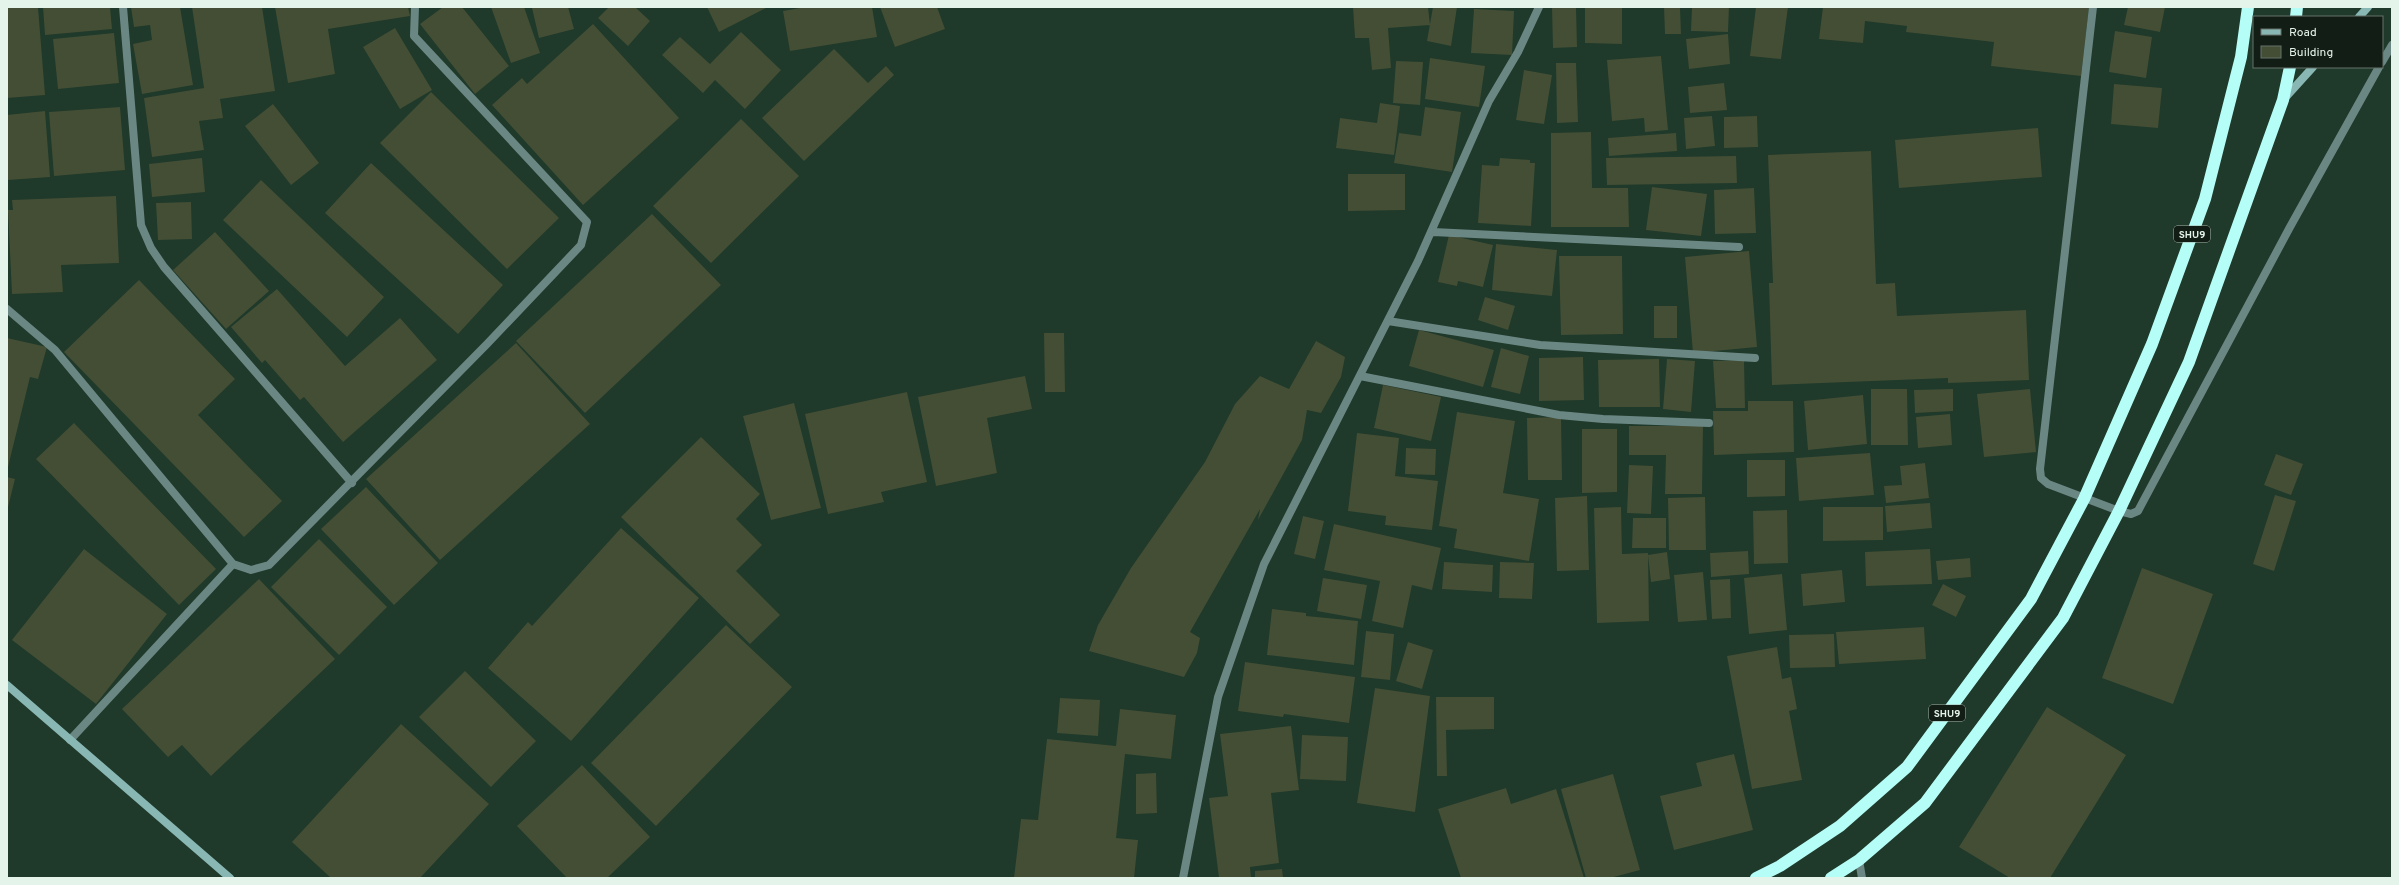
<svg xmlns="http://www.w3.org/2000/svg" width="2399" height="885" font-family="Overpass,sans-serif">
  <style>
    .building { fill: #434e35 }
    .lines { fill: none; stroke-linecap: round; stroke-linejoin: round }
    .street { stroke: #6b8784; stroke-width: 8 }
    .secondary { stroke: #89b7b3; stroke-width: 8 }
    .highway { stroke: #b5fdf7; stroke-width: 12 }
    .labels { text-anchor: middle; stroke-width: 4; stroke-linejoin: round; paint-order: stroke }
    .shield { fill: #121d16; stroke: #a6b4aa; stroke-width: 1 }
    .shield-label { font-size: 10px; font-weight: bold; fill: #e5f4ea }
  </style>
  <rect width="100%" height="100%" fill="#1f392a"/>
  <path class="building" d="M7,7H38L45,95L7,98Z
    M43,7H110L112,29L45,35Z
    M131,7H180L193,85L142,94L133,44L152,40L150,25L134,27Z
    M192,7H262L275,91L220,99L223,118L199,121L204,150L152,157L144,98L204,88Z
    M275,7H408L410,16L328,29L335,74L288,83Z
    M443,7H462L509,66L475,94L420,24Z
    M491,7H524L540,53L511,63Z
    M537,7H568L574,29L539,38L532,8Z
    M609,7H635L650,21L628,46L598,18Z
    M707,7H768L719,32Z
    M805,7H872L877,37L790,51L783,11Z
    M880,7H937L945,29L895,47Z
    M1353,7H1428L1430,25L1388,28L1391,68L1372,70L1369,38H1355Z
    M1433,7H1457L1451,46L1427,41Z
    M1552,7H1576L1577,47L1553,48Z
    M1585,7H1622V44L1585,43Z
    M1664,7H1680L1681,34H1665Z
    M1692,7H1729L1728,32L1691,31Z
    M1756,7H1788L1781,59L1750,56Z
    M1823,7H2089L2081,76L1991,66L1994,42L1906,32L1907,26L1865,21L1863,43L1819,39Z
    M2128,7H2165L2160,32L2124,25Z
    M1474,9L1514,11L1512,55L1471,53Z
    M593,24L679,118L583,205L492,105L522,78L527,84Z
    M395,28L432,90L400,109L363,47Z
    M2115,31L2152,37L2146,78L2109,72Z
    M741,32L781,70L745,109L715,80L703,93L662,55L680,37L710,64Z
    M114,33L119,83L58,89L53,39Z
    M1728,34L1730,64L1689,69L1686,39Z
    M834,49L868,83L886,66L894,75L804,161L762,118Z
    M1661,56L1668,130L1645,132L1644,118L1612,121L1607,60Z
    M1430,58L1485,66L1479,107L1425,99Z
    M1396,61L1423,62L1420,105L1393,103Z
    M1556,63H1576L1578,122L1557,123Z
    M1524,70L1552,75L1544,124L1516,120Z
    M1724,83L1727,110L1690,113L1688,87Z
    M2114,84L2162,88L2158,128L2111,124Z
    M431,92L559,218L507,269L380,143Z
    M1380,103L1400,106L1394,155L1336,148L1340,118L1377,123Z
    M273,104L319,163L291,185L245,126Z
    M120,107L125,170L54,176L49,112Z
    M1425,107L1461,112L1452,172L1394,163L1399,133L1421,136Z
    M45,111L50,177L8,180L7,115Z
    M1712,116L1715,146L1686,149L1684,118Z
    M1757,116L1758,147L1724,148V117Z
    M741,119L799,176L711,263L653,206Z
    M2038,128L2042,177L1899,188L1895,140Z
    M1591,132L1592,188H1628L1629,227H1551V133Z
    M1676,133L1677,151L1609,156L1608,138Z
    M1871,151L1876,284L1895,283L1897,316L2026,310L2029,380L1948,383V378L1772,385L1769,283H1773L1768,155Z
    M1736,156L1737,183L1607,185L1606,158Z
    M202,158L205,192L152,197L149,164Z
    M1500,158L1530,160V163H1535L1531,226L1478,223L1482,165L1499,166Z
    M371,163L503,285L458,334L325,213Z
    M1348,174H1405V210L1348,211Z
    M261,180L384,297L347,337L223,220Z
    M1652,187L1707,194L1701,236L1646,230Z
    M1754,188L1756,233L1715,234L1714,190Z
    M116,196L119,263L61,265L63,292L12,294L8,210H13L12,200Z
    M191,202L192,239L158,240L156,203Z
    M652,214L721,285L585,413L516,341Z
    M215,232L269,291L226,329L173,270Z
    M1449,235L1493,245L1483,287L1458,281L1457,286L1438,282Z
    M1496,244L1557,250L1552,296L1492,290Z
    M1749,251L1757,347L1693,353L1685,257Z
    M1559,256H1622L1623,334L1561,335Z
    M139,280L235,379L198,415L282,501L244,537L64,352Z
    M277,289L345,366L400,318L437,360L343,442L304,397L300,400L265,360L262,363L231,327Z
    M1485,297L1515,306L1508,330L1478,320Z
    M1654,306H1677V338H1654Z
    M1419,330L1494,350L1483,387L1409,366Z
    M1044,333H1064L1065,392H1045Z
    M7,338L47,347L38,379L30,377L8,467Z
    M1316,341L1345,357L1341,377L1321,413L1307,410L1302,440L1258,520L1260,509L1190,632L1200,638L1197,653L1184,677L1089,651L1098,625L1131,568L1205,462L1235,404L1260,376L1289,389Z
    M516,343L590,424L440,560L366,479Z
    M1501,348L1529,356L1520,394L1491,387Z
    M1583,357L1584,400L1539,401V358Z
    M1659,359L1660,407H1599L1598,360Z
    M1667,359L1695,361L1691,412L1663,409Z
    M1744,360L1745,408H1716L1713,361Z
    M1025,376L1032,409L987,418L997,473L936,486L918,397Z
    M1383,385L1441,397L1431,441L1374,428Z
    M1871,389H1907L1908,445H1871Z
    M1953,389V411L1915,413L1914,390Z
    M2030,389L2036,452L1984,457L1977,394Z
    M907,392L927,482L881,492L884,502L828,514L805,414Z
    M1863,395L1867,444L1808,450L1804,401Z
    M1748,401H1793L1794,452L1714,455L1713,411H1748Z
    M794,403L821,508L771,520L743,416Z
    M1457,412L1515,421L1503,493L1539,499L1529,561L1454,548L1457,529L1439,526Z
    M1950,414L1952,445L1918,448L1916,417Z
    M1561,417L1562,480H1528L1527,418Z
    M74,423L216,569L179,605L36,459Z
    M1629,426H1703L1702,494H1665L1666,455H1629Z
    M1582,429H1617V492L1582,493Z
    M1357,433L1399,438L1395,476L1438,481L1432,530L1385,525L1386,516L1348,511Z
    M701,437L760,494L736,519L762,545L736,571L780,615L750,644L621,517Z
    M1406,448L1436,449L1435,475L1405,474Z
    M1870,453L1874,495L1799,501L1796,458Z
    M2276,454L2303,464L2291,495L2264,485Z
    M1747,460H1785V496L1747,497Z
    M1925,463L1929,498L1886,503L1884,486L1902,485L1900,466Z
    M1629,465L1653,466L1651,514L1627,513Z
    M7,477L15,479L8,507H7Z
    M366,487L438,563L394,605L321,529Z
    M2275,495L2296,501L2274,571L2253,564Z
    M1587,496L1589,570L1557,571L1555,498Z
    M1705,497L1706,550H1669L1668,498Z
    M1930,503L1932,528L1887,532L1885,506Z
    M1621,507L1622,554L1648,553L1649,621L1597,623L1594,508Z
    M1823,507H1883V540L1823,541Z
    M1787,510L1788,563L1754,564L1753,511Z
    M1303,516L1324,521L1315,559L1294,554Z
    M1633,518H1666V548H1632Z
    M1334,524L1441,548L1432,590L1412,585L1403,628L1372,621L1380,581L1324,570Z
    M621,528L699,598L571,741L488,668L528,622L532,626Z
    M319,539L387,607L339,655L271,587Z
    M84,549L167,614L96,704L12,640Z
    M1930,549L1932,584L1866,586L1865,552Z
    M1748,551L1749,574L1711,577L1710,553Z
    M1667,552L1670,579L1651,582L1648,555Z
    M1970,558L1971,577L1938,580L1936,561Z
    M1444,562L1493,565L1492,592L1442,589Z
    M1500,562L1534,563L1532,599L1499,598Z
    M2142,568L2213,594L2173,704L2102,678Z
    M1842,570L1845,602L1803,606L1801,574Z
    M1703,572L1707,620L1678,622L1674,575Z
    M1782,574L1787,630L1749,634L1744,578Z
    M1323,578L1367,585L1361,619L1317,611Z
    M259,579L335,659L211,776L182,745L168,757L122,709Z
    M1730,579L1731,618L1712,619L1710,580Z
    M1943,584L1966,596L1956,617L1932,605Z
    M1272,609L1306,613V616L1358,621L1354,665L1267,655Z
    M726,625L792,687L656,826L591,763Z
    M1924,627L1926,659L1839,664L1836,632Z
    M1366,631L1394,634L1390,680L1361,677Z
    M1834,634L1835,667L1790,668L1789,635Z
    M1408,642L1433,650L1422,689L1396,681Z
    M1777,647L1782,679L1791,677L1797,709L1789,711L1802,780L1752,789L1727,656Z
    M1245,662L1355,677L1349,723L1284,714L1283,717L1238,711Z
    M465,671L536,741L491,787L419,717Z
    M1375,688L1430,696L1415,812L1357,803Z
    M1436,697H1494V729L1446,730L1447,776H1437Z
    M1060,698L1100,700L1098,736L1057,733Z
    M2047,707L2126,755L2050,878H2010L1959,847Z
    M1120,709L1176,715L1171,759L1125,754L1116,838L1138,840L1134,878H1014L1021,819L1038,820L1047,739L1116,746Z
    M401,724L489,804L420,878H331L292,842Z
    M1291,726L1299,790L1271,793L1279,863L1250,867L1251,878H1219L1209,798L1228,796L1220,734Z
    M1302,735L1348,737L1346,781L1300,779Z
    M1734,754L1753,830L1674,850L1660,796L1702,786L1696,763Z
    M582,765L650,837L607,878H567L517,826Z
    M1156,773L1157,813L1136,814V774Z
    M1613,774L1640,870L1610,878H1586L1561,789Z
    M1506,788L1511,804L1556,789L1584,878H1461L1438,809Z
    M1282,869L1283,878H1255V871Z"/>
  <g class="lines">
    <path class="street" d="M123,7L141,225L151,248L164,267L352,483
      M2093,7L2040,469L2041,478L2048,484L2119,511L2131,514L2138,511L2290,227L2379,67
      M2382,62L2392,45
      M1433,232L1739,247
      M7,309L55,350L233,564L251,570L269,565L487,344L581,245L587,222L414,36L415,7
      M1388,321L1540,345L1755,358
      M1360,376L1559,415L1603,419L1709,423
      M70,740L233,564
      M1859,860L1862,878
      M1183,878L1218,697L1264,564L1418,261L1489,101L1518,52L1539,7"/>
    <path class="secondary" d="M2359,17L2368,7
      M2284,99L2313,67
      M7,685L230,878"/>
    <path class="highway" d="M2296,17L2297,7
      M1756,878L1780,866L1840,826L1907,767L2031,599L2084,499L2152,344L2205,199L2241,57L2248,7
      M1831,878L1859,860L1925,803L2063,618L2119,511L2189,362L2283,100L2290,67"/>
  </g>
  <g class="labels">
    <g class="shield">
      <rect x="2174" y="226" width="36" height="16" rx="3"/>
      <rect x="1929" y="705" width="36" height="16" rx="3"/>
    </g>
    <g class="shield-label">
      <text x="2192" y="238">SHU9</text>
      <text x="1947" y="717">SHU9</text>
    </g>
  </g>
  <rect width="2399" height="885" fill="none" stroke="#e5f4ea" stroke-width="16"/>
  <rect x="2253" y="16" width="130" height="52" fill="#121d16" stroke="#66736b"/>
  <rect x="2261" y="29" width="20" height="6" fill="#89b7b3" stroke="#66736b"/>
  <text x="2289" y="36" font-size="12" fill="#e5f4ea">Road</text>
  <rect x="2261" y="46" width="20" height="12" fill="#434e35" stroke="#66736b"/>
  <text x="2289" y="56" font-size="12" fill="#e5f4ea">Building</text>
</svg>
